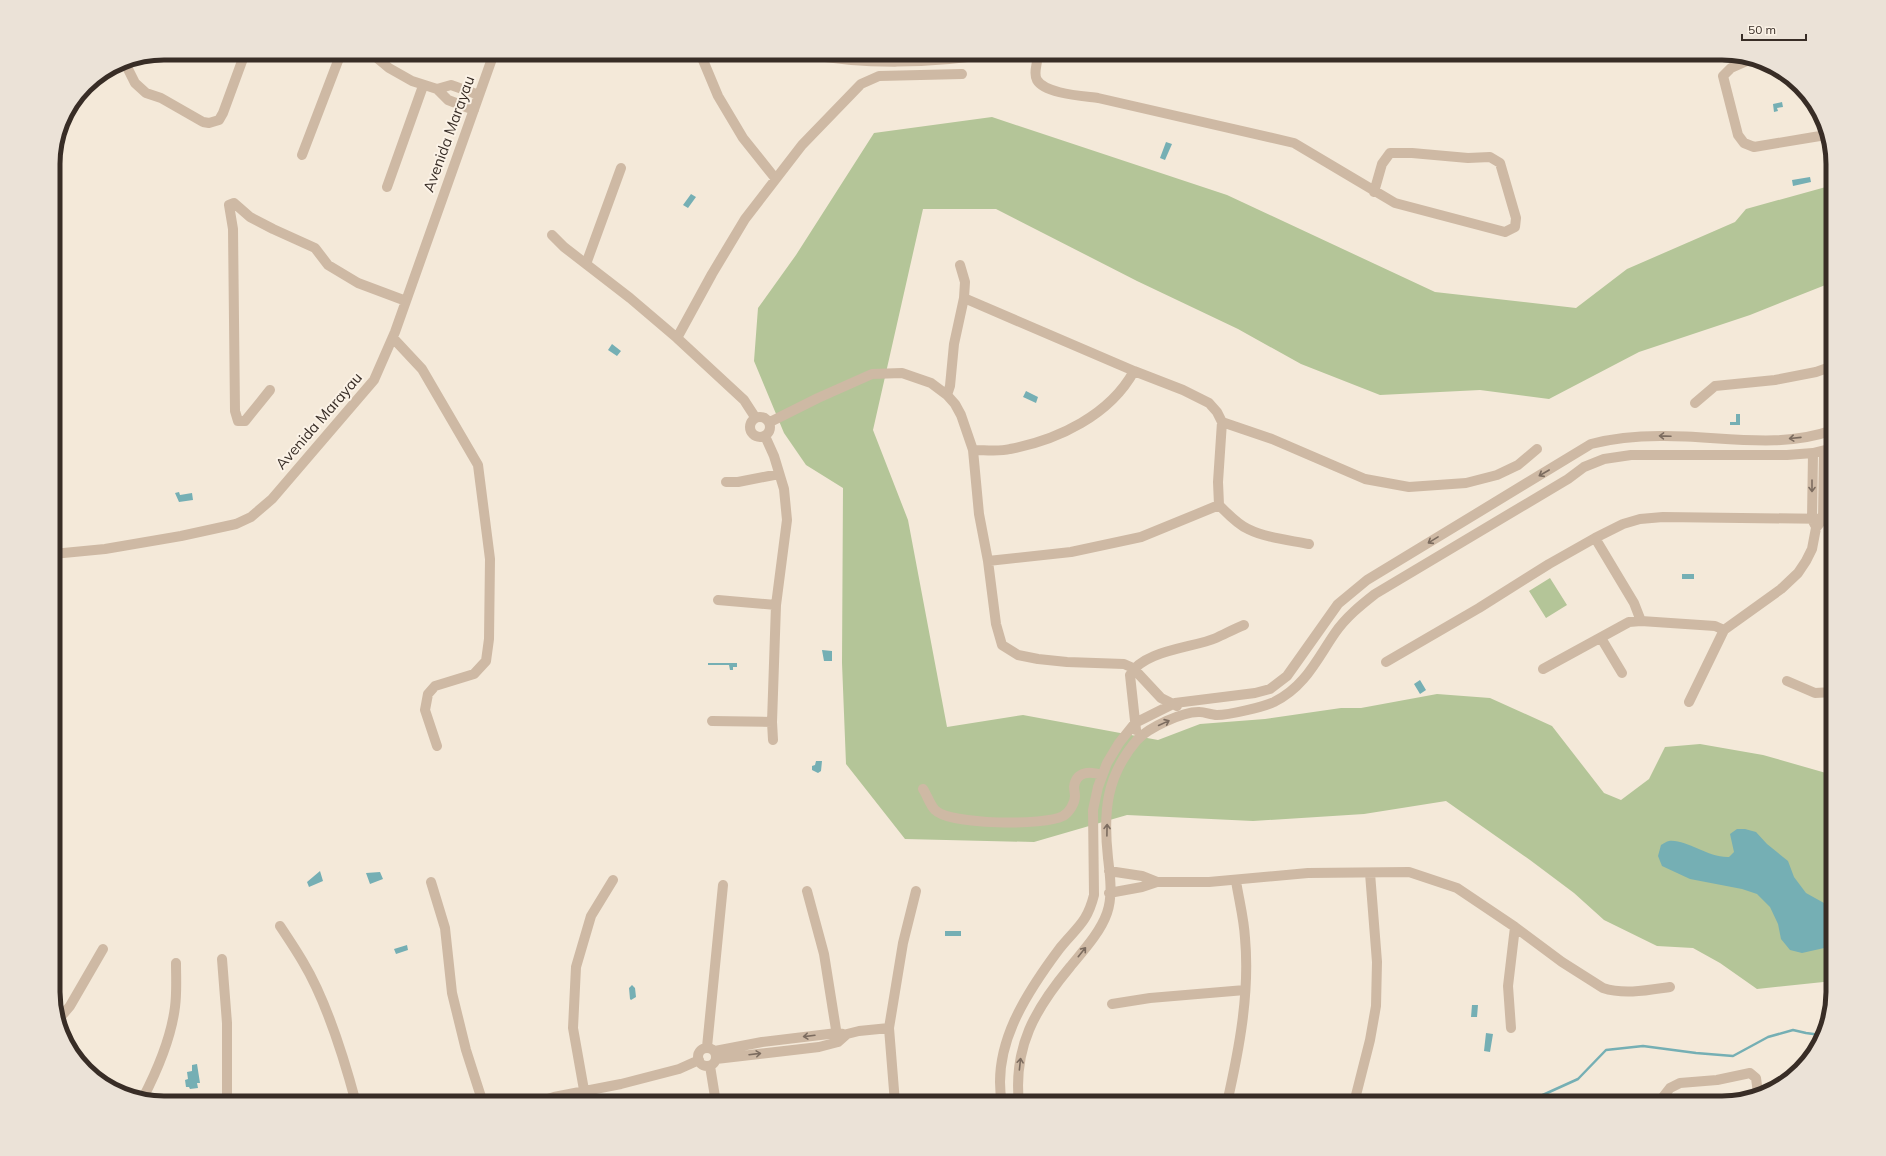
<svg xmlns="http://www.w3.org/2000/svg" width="1886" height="1156" font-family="Mulish,sans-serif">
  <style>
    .green { fill: #b4c598 }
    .water { fill: #75afb4 }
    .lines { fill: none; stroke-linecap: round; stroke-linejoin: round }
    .stream { stroke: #75afb4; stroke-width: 2.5 }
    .minor { stroke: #ceb9a4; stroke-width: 10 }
    .oneway { stroke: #7c6c5f }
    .labels { text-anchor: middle; stroke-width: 4; stroke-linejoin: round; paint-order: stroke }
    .street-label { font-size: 15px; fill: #382d26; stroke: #fbf2e6 }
    .rim { fill: none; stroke: #382d26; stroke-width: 5 }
  </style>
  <rect width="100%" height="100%" fill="#f4e9d9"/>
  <path class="green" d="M992,117L1227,195L1435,292L1576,308L1627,269L1735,222L1746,209L1833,185V282L1750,315L1639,352L1549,399L1480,390L1380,395L1301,364L1238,329L1137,281L996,209H923L873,430L908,520L947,727L1023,715L1158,740L1200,724L1265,719L1341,708H1361L1437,694L1490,698L1552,726L1604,793L1621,800L1649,779L1665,747L1700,744L1763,755L1833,775V981L1757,989L1720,963L1693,948L1657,946L1604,920L1574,893L1530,860L1446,801L1364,814L1253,821L1127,815L1034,842L905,839L846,764L842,663L843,488L806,465L784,433L754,361L758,308L796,255L874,133Z
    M1550,578L1567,605L1546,618L1529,591Z"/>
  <path class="water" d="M1782,102L1783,107L1777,108L1778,111L1774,112L1773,104Z
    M1166,142L1172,144L1165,160L1160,158Z
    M1810,177L1811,182L1793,186L1792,180Z
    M691,194L696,197L688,208L683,205Z
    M612,344L621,351L617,356L608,350Z
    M1026,391L1038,397L1036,403L1023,397Z
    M1736,414H1740V425H1730V422H1736Z
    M179,492L180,495L192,493L193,500L179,502L175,493Z
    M1682,574H1694V579H1682Z
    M822,650L832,651V661H824Z
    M708,663H737V667H733V670H730L729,665H708Z
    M1420,680L1426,690L1420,694L1414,684Z
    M816,761H822L821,771L818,773L812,770V766L815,765Z
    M1737,829H1745L1756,832L1767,844L1788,861L1794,877L1806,893L1833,908V946L1802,953L1790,950L1781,939L1778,924L1770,907L1757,894L1742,889L1690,879L1662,866L1658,856L1661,845C1663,844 1667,841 1669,841C1686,839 1708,858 1729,857L1734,852L1730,834Z
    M320,871L323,881L309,887L307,882Z
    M380,872L383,879L370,884L366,873Z
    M945,931H961V936H945Z
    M407,945L408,950L396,954L394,949Z
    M632,985L635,988L636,997L631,1000L630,999L629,988Z
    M1472,1005H1478L1477,1017H1471Z
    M1486,1033L1493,1034L1490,1052L1484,1051Z
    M197,1064L200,1083H197L198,1088L190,1089L189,1087H186L185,1080L188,1079L187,1072L192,1071V1065Z"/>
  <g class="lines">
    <path class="stream" d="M1525,1103L1578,1079L1606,1050L1643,1046L1696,1053L1733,1056L1768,1037L1793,1030L1806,1033L1821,1035"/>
    <path class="minor" d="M371,53L389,68L412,81L437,89L448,100L474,110
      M700,53L718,96L743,138L775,178
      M802,53C863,65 931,64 993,53
      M1036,53C1040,62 1032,71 1037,80C1045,94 1084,96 1098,98L1294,143L1395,203L1505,232L1515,227L1516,218L1500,163L1490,157L1468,158L1412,153H1390L1382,164L1374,192
      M1749,60L1731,68L1723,76L1738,135L1744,143L1754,147L1826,135
      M124,61L135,83L146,93L161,98L203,122L209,123L219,120L223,113L245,53
      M437,89L451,85L479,95
      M302,155L341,53
      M387,187L423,86
      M552,235L564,247L630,298L677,338L744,400L755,417
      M586,264L621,168
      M964,298L1134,371L1183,390L1209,403L1217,412L1222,422L1272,439L1365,479L1409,487L1466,483L1497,475L1518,465L1537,449
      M393,338L422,369L478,465L490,559L489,639L486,661L474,674L435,686L428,694L425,710L437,746
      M677,338L712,274L745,219L802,145L861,84L879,76L962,74
      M270,390L245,421H238L235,411L233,229L229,205L234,203L250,217L273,229L315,248L328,265L358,283L406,301
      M947,395L950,386L954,344L964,298L965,282L960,265
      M1695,403L1715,386L1775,380L1816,372L1833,366
      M750 427a10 10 0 1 1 20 0a10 10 0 1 1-20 0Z
      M770,422L818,398L872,374L902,373L931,383L947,395L955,404L961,415L973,450L979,514L988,561L996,624L1002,645L1018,655L1038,659L1067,662L1124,664L1133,668L1161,698L1177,706
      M765,436L774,456L784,489L787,520L776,605L772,722L773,740
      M973,450C985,450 999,452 1010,449C1058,440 1110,415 1134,371
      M1813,453L1812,519L1815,525
      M726,482H738L779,474
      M1219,505C1228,514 1237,524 1248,529C1266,538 1289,540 1309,544
      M1595,538L1634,603L1641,621
      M53,554L105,549L181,536L236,524L251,517L272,499L374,380L395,332L494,53
      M988,561L1071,552L1141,537L1219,505L1218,482L1222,422
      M718,600L776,605
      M1601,638L1622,673
      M1386,662L1479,608L1549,564L1595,538L1623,524L1640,519L1663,517L1833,519
      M1543,669L1629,622L1641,621L1715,626L1724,630
      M1787,681L1815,693L1833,692
      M1689,702L1724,630L1781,589L1798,573L1806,561L1812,549L1816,528L1823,519L1824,451
      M712,721L772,722
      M1136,730L1130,675C1143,650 1193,648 1216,638C1225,634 1234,629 1244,625
      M923,789C927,795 930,805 935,810C950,825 1045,826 1063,816C1069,813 1075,803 1075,796C1075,793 1074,790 1074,787C1076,771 1090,771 1102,775
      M1109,871L1142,876L1157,882H1209L1308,873L1409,872L1457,888L1515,927L1562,962L1603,988C1624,995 1649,990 1670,987
      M431,882L445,928L452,993L466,1050L483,1103
      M807,891L824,954L838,1042
      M1109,893L1142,887L1157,882
      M280,926C288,938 296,950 303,962C327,1002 344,1058 356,1103
      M222,959L227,1023V1103
      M1112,1004L1150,998L1245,990
      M59,1019L70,1006L103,949
      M1511,1028L1508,986L1515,927
      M707,1047L723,885
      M698 1057a9 9 0 1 1 18 0a9 9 0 1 1-18 0Z
      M715,1051L762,1042L837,1033L843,1034
      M716,1059L819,1047L838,1042L847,1034L859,1031L889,1028
      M710,1066L716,1103
      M143,1098C158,1069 171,1039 175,1007C177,992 176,977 176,963
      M1659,1102L1670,1088L1680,1083L1717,1080L1750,1073L1756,1078L1758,1093
      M535,1103L554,1097L621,1084L679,1069L699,1060
      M592,1103L584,1090L573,1028L576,967L591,916L613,880
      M895,1103L889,1028L903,943L916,891
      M1002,1103C991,1046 1027,992 1060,948C1077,927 1087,923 1094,895L1093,810L1098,787L1107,763L1119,743L1135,723L1175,703L1255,693L1270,689L1287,676L1338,604L1367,580L1591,444C1614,438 1637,436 1660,436C1717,435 1778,450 1833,430
      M1019,1103C1013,1047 1035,1009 1070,967C1083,951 1100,933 1107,913C1113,896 1110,875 1108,858C1103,812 1106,776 1137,740C1148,728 1183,711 1200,712C1205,712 1211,715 1217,715C1229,715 1263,707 1274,702C1305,687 1317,659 1335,633C1346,617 1361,605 1375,594L1568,479L1584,467L1604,459L1631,455H1787L1813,453L1833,448
      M1227,1103C1239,1050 1250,993 1245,938C1244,919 1239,900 1236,881
      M1354,1103L1370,1040L1376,1006L1377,962L1370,873
      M1620,1103L1651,1099L1659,1103"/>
  </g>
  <defs><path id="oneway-shaft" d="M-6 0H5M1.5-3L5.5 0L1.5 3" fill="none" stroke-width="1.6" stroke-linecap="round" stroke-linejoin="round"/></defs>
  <g class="oneway">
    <use href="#oneway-shaft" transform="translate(1665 436) rotate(-178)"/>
    <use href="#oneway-shaft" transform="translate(1795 438) rotate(174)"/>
    <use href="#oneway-shaft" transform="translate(1544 473) rotate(150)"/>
    <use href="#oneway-shaft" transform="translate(1812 486) rotate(90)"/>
    <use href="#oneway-shaft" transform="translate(1433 540) rotate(148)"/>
    <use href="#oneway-shaft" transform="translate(1164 723) rotate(-25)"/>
    <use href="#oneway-shaft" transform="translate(1107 830) rotate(-89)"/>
    <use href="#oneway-shaft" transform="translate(1082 952) rotate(-51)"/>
    <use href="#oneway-shaft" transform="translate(809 1036) rotate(173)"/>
    <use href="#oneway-shaft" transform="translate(755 1054) rotate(-7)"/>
    <use href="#oneway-shaft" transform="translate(1020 1064) rotate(-84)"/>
  </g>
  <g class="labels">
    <g class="street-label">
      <text transform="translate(449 134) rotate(-70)" y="5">Avenida Marayau</text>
      <text transform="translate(319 421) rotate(-49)" y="5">Avenida Marayau</text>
    </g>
  </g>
  <path d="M0 0H1886V1156H0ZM164 60H1722A104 104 0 0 1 1826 164V992A104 104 0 0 1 1722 1096H164A104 104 0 0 1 60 992V164A104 104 0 0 1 164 60Z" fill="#ebe2d7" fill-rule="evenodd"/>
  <path class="rim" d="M164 60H1722A104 104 0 0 1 1826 164V992A104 104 0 0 1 1722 1096H164A104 104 0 0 1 60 992V164A104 104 0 0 1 164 60Z"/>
  <path d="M1742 34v6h64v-6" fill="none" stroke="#382d26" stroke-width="2"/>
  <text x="1748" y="34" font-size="12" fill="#382d26" stroke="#fbf2e6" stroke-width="3" paint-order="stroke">50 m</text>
</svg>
